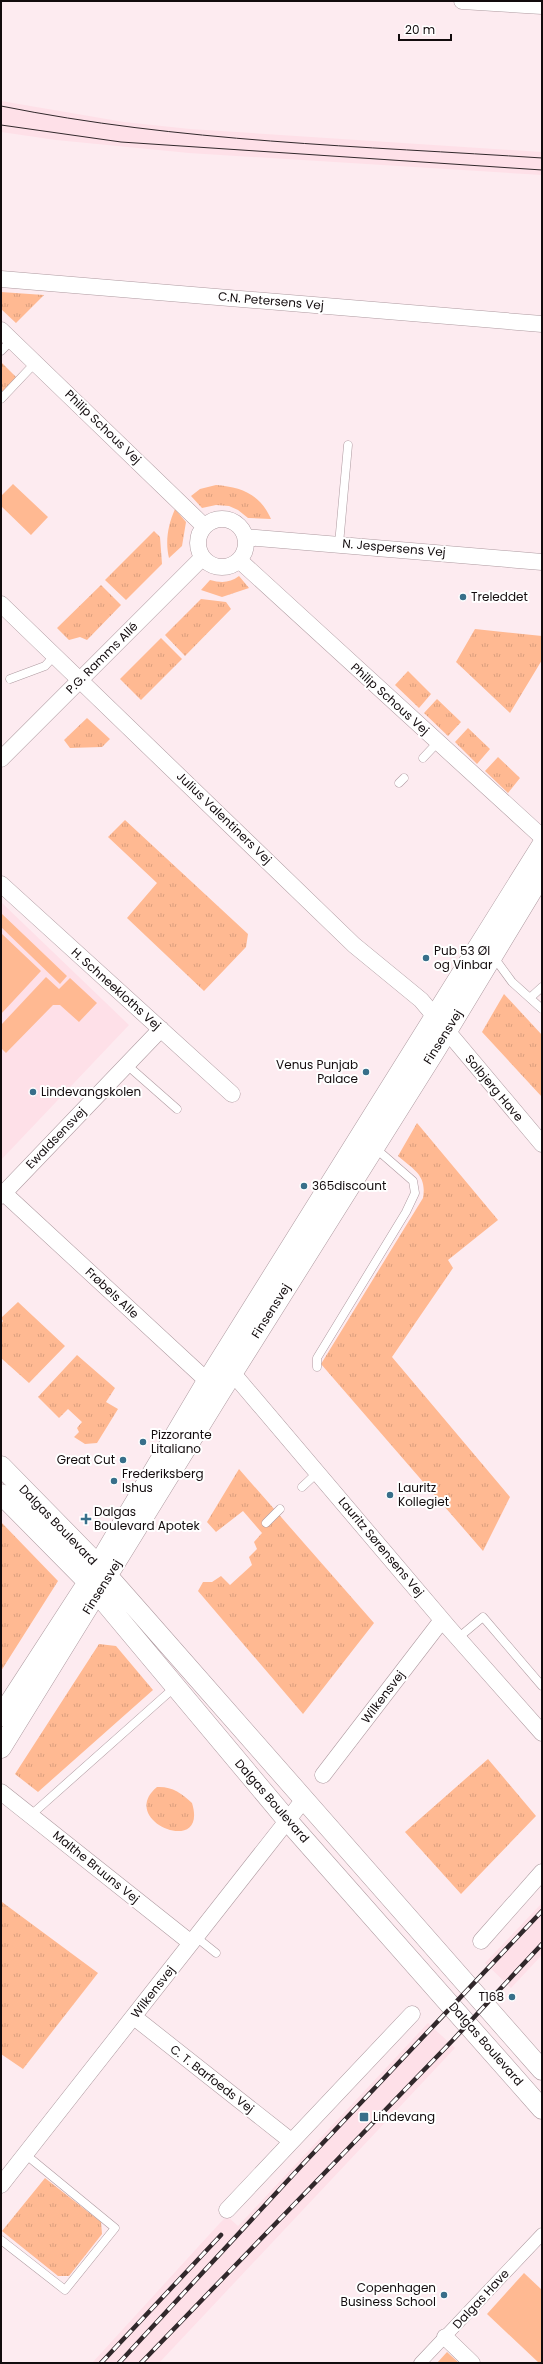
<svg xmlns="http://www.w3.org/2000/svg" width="543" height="2364" font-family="Poppins,sans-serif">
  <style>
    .built { fill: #fee0e8 }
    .park { fill: url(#park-tufts) }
    .garden { fill: #ffb992 }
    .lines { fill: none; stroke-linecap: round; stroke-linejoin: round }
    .service-casing { stroke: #ae9aa0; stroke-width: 9 }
    .pedestrian-casing { stroke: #ae9aa0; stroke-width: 13 }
    .minor-casing { stroke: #ae9aa0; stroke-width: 17 }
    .tertiary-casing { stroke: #ae9aa0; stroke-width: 21 }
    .service { stroke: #fff; stroke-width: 8 }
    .pedestrian { stroke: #fff; stroke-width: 12 }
    .minor { stroke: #fff; stroke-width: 16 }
    .tertiary { stroke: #fff; stroke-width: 20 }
    .tram { stroke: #31282b; stroke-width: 1 }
    .rail-casing { stroke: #31282b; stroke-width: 4.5 }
    .rail { stroke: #fff; stroke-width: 3; stroke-dasharray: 9; stroke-linecap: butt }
    .poi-dot { fill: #386f8a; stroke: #fff; stroke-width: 1.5 }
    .labels { text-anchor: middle; stroke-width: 4; stroke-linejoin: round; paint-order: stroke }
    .street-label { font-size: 12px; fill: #120b0d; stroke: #fff }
    .poi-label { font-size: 12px; fill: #120b0d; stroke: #fff; text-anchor: start }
  </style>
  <defs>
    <pattern id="park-tufts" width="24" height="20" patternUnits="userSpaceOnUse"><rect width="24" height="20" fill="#ffb992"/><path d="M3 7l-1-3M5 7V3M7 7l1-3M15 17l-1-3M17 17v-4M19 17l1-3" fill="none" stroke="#da9e7d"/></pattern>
  </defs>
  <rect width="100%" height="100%" fill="#fdebf0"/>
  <path class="built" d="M1,101L124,122L190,129L542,152V175L189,153L56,140L1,132Z
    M1,902L129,1025L1,1160Z
    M542,1903V1955L511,1988L485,1963Z
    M428,2023L455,2048L159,2363H92L219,2224L227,2216L238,2226Z"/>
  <path class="park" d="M1,292L44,295L16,323L1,309Z
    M1,362L17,378L1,395Z
    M216,485C241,487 260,494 271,519L248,518L238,510L229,506L216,505L202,508L191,496L200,489Z
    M175,509L186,522L182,546L169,558C165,541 168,525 175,509Z
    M154,531L160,537L162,564L126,600L105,580Z
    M239,576L249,588L222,597L201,590L210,580C221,583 230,583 239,576Z
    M101,585L121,605L87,640L80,637L69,640L57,628Z
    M201,599L226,602L231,609L185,656L165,635Z
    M475,629L542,636V660L510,713L456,662Z
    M161,638L182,659L141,700L120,679Z
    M408,671L431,694L419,708L395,685Z
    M437,699L461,722L448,736L424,713Z
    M87,718L110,739L102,747L70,748L64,740Z
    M468,728L490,749L477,764L455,742Z
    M498,757L520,778L508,793L485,771Z
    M125,820L248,934L246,947L204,991L127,918L157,883L108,837Z
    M504,994L542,1035V1097L482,1032Z
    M417,1123L498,1220L448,1260L453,1268L392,1357L510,1497L483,1551L321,1364L423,1198C427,1175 414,1170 398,1156Z
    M18,1302L65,1346L29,1383L1,1358V1324L3,1321L1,1318Z
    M77,1355L115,1388L106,1402L118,1409L97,1443L85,1444L74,1437L79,1432L77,1428L82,1422L68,1409L59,1418L38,1397Z
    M239,1469L374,1623L303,1714L198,1591L203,1582H212L221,1576L230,1585L252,1565L249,1557L257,1549L254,1542L262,1533L243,1511L216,1532L207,1522Z
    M1,1522L58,1581L1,1671Z
    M99,1644L116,1646L153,1690L38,1792L15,1774Z
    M488,1759L536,1816L461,1894L405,1832Z
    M157,1787C171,1786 182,1793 192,1803C209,1858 116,1821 157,1787Z
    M2,1902L98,1973L23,2069L1,2054Z
    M45,2178L101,2222L102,2234L69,2276H58L2,2231Z"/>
  <path class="garden" d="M13,484L48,517L31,535L1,506V496Z
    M1,913L67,976L60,984L1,927Z
    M1,933L41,971L1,1014Z
    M46,977L59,989L70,978L97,1003L79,1022L60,1005H53L6,1053L1,1048V1025Z
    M524,2273L542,2290V2363H539L487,2314Z
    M447,2352L459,2363H437Z"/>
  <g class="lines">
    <g class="service-casing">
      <path id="service" d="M1,351L12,340
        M1,399L35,363
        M339,544L348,445
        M10,679L45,666L55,655
        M423,758L438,742
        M399,783L404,778
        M493,956L512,982L542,1009
        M531,997L542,987
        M127,1065L177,1109
        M317,1367V1358L406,1212L415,1193L413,1181L374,1147
        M302,1487L317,1473
        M266,1523L280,1509
        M458,1638L483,1617L542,1686
        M31,1815L175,1687
        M196,1937L216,1953
        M1,2240L65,2290L115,2228L25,2154"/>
    </g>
    <g class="pedestrian-casing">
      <path id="pedestrian" d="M420,2363L542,2234"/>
    </g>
    <g class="minor-casing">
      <path id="minor" d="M462,1L542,6
        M1,279L542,324
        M1,330L204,526
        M198 543a24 24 0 1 1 48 0a24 24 0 1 1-48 0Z
        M245,537L542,562
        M239,560L542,837
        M1,604L354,945L421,1000L542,1144
        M1,759L202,558
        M1,884L232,1094
        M4,1193L216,1389
        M1,1196L161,1029
        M225,1364L449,1628L542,1733
        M323,1775L442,1620
        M1,1792L191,1943
        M481,1941L542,1872
        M134,2017L291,2141
        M1,2185L305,1798
        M227,2210L412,2014
        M445,2337L472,2363"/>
    </g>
    <g class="tertiary-casing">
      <path id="tertiary" d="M1,1466L98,1565L143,1616L542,2070
        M1,1494L88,1582L287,1820L542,2109
        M1,1716L88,1582L207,1381L542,845
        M1,1748L220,1393L435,1051L542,874"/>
    </g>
    <use href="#service" class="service"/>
    <use href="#pedestrian" class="pedestrian"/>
    <use href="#minor" class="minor"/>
    <use href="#tertiary" class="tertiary"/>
    <path class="tram" d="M1,106C179,142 361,146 542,158
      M1,125L121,142L542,170"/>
    <g class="rail-casing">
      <path id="rail" d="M101,2363L221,2235
        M119,2363L303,2164L542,1911
        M141,2363L452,2041L542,1944"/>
    </g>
    <use href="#rail" class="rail"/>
  </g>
  <g class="poi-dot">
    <circle cx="463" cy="597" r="4"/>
    <circle cx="426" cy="958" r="4"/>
    <circle cx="366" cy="1072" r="4"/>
    <circle cx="33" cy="1092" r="4"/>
    <circle cx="304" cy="1186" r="4"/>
    <circle cx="143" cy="1442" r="4"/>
    <circle cx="123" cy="1460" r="4"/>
    <circle cx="114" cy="1481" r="4"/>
    <circle cx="390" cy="1495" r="4"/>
    <path d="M84 1513h4v4h4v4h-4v4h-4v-4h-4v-4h4z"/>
    <circle cx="512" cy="1997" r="4"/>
    <rect x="359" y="2112" width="10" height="10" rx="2"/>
    <circle cx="444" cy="2295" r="4"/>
  </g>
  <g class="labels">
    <g class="street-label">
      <text transform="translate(271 301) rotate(5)" y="4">C.N. Petersens Vej</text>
      <text transform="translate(103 427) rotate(44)" y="4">Philip Schous Vej</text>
      <text transform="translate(394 548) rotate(5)" y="4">N. Jespersens Vej</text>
      <text transform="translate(102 658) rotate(-45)" y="4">P.G. Ramms Allé</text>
      <text transform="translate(390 699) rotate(42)" y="4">Philip Schous Vej</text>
      <text transform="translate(224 818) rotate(44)" y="4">Julius Valentiners Vej</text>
      <text transform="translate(116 989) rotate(42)" y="4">H. Schneekloths Vej</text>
      <text transform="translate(443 1037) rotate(-58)" y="4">Finsensvej</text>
      <text transform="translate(494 1088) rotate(50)" y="4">Solbjerg Have</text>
      <text transform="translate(56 1138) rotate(-46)" y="4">Ewaldsensvej</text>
      <text transform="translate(112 1293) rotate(43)" y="4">Frøbels Alle</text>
      <text transform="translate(271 1311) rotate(-58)" y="4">Finsensvej</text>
      <text transform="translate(58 1525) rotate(46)" y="4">Dalgas Boulevard</text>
      <text transform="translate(381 1547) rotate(50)" y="4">Lauritz Sørensens Vej</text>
      <text transform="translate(102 1587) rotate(-58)" y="4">Finsensvej</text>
      <text transform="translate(383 1697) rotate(-53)" y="4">Wilkensvej</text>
      <text transform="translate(272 1801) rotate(49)" y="4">Dalgas Boulevard</text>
      <text transform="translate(96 1867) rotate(39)" y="4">Malthe Bruuns Vej</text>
      <text transform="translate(153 1992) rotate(-52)" y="4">Wilkensvej</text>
      <text transform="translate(486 2044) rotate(49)" y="4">Dalgas Boulevard</text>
      <text transform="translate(212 2079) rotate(38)" y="4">C. T. Barfoeds Vej</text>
      <text transform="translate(481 2299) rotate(-47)" y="4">Dalgas Have</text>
    </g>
    <g class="poi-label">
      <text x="471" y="601">Treleddet</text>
      <text x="434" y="955">Pub 53 Øl<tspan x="434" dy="14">og Vinbar</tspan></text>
      <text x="358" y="1069" text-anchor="end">Venus Punjab<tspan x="358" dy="14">Palace</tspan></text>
      <text x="41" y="1096">Lindevangskolen</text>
      <text x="312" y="1190">365discount</text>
      <text x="151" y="1439">Pizzorante<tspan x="151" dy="14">Litaliano</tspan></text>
      <text x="115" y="1464" text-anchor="end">Great Cut</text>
      <text x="122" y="1478">Frederiksberg<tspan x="122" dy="14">Ishus</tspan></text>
      <text x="398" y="1492">Lauritz<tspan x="398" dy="14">Kollegiet</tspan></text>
      <text x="94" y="1516">Dalgas<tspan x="94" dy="14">Boulevard Apotek</tspan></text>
      <text x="504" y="2001" text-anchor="end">T168</text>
      <text x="373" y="2121">Lindevang</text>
      <text x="436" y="2292" text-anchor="end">Copenhagen<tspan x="436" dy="14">Business School</tspan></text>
    </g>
  </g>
  <rect width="543" height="2364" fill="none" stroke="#120b0d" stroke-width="4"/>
  <path d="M399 34v6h52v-6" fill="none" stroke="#120b0d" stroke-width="2"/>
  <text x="405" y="34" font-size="12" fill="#120b0d" stroke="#ffffff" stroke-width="3" paint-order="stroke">20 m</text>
</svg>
